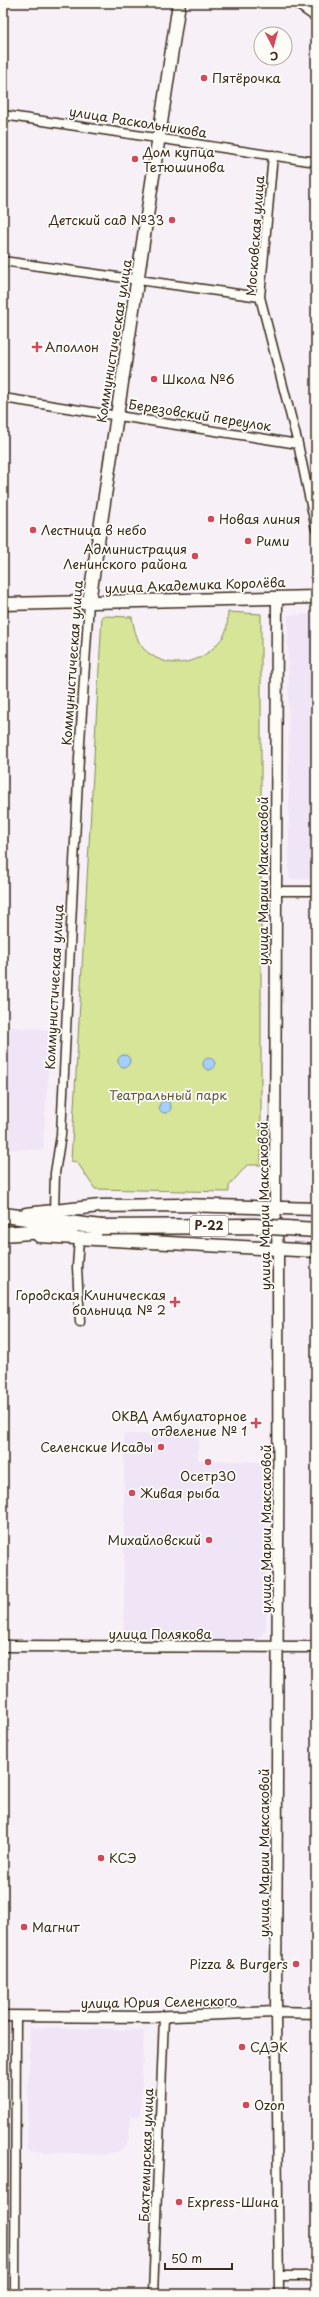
<svg xmlns="http://www.w3.org/2000/svg" width="319" height="2297" font-family="'Playpen Sans',sans-serif">
  <style>
    .built { fill: #f0e4f7 }
    .green { fill: #d6e598; stroke: #88885b }
    .water { fill: #a4d0fe; stroke: #7a8ea4 }
    .lines { fill: none; stroke-linecap: round; stroke-linejoin: round }
    .minor-casing { stroke: #3b2a1e; stroke-width: 11 }
    .tertiary-casing { stroke: #3b2a1e; stroke-width: 13 }
    .secondary-casing { stroke: #3b2a1e; stroke-width: 15 }
    .trunk-casing { stroke: #3b2a1e; stroke-width: 17 }
    .minor { stroke: #fdfcf7; stroke-width: 8 }
    .tertiary { stroke: #fdfcf7; stroke-width: 10 }
    .secondary { stroke: #fdfcf7; stroke-width: 12 }
    .trunk { stroke: #fdfcf7; stroke-width: 14 }
    .trunk-bridge-casing { stroke: #3b2a1e; stroke-width: 17; stroke-linecap: butt }
    .trunk-bridge { stroke: #fdfcf7; stroke-width: 14 }
    .poi-dot { fill: #d1495b; stroke: #fdfcf7; stroke-width: 1.5 }
    .labels { text-anchor: middle; stroke-width: 3.5; stroke-linejoin: round; paint-order: stroke }
    .shield { fill: #fdfcf7; stroke: #75695f; stroke-width: 1 }
    .shield-label { font-size: 12px; font-weight: bold; fill: #3b2a1e }
    .poi-label { font-size: 13px; fill: #3b2a1e; stroke: #fdfcf7; text-anchor: start }
    .street-label { font-size: 13px; fill: #3b2a1e; stroke: #fdfcf7 }
    .park-label { font-size: 13px; fill: #62593c; stroke: #fdfcf7 }
  </style>
  <rect width="100%" height="100%" fill="#f7f1f7"/>
  <filter id="ink" filterUnits="userSpaceOnUse"><feTurbulence type="fractalNoise" baseFrequency=".025" numOctaves="2"/><feDisplacementMap in="SourceGraphic" scale="8" xChannelSelector="R" yChannelSelector="G"/><feConvolveMatrix kernelMatrix="1 2 1 2 8 2 1 2 1" color-interpolation-filters="sRGB"/></filter>
  <g filter="url(#ink)">
    <path class="built" d="M316,614V879H289L288,615Z
      M3,1026L51,1030L43,1150L3,1149Z
      M124,1434L198,1435V1460L267,1462L266,1630L257,1642L124,1640Z
      M30,2027L144,2030L140,2116H130L129,2140L120,2151L103,2155L27,2151Z"/>
    <path class="green" d="M228,612L261,614V1165H247L229,1186V1192L95,1189L77,1162L71,1161L102,616L132,617C134,627 136,640 143,648C165,671 199,666 218,643C220,640 224,637 225,633C228,627 227,619 228,612Z"/>
    <path class="water" d="M118 1061a6 6 0 1 1 12 0a6 6 0 1 1-12 0Z
      M203 1064a6 6 0 1 1 12 0a6 6 0 1 1-12 0Z
      M159 1107a6 6 0 1 1 12 0a6 6 0 1 1-12 0Z"/>
    <g class="lines">
      <g class="minor-casing">
        <path id="minor" d="M3,115L316,162
          M273,155L260,297L298,444L316,529
          M3,261L260,297
          M3,398L298,444
          M276,891H316
          M54,1211L55,1173L61,1135L79,758L89,602
          M79,1239L77,1267L80,1322
          M276,2012L279,2294
          M279,2276H316
          M15,2294L16,2016
          M153,2294L164,2017"/>
      </g>
      <g class="tertiary-casing">
        <path id="tertiary" d="M3,1646L316,1647
          M276,2012C278,1758 279,1504 278,1250L275,1208L277,597
          M3,2016L148,2017L276,2012L316,2013"/>
      </g>
      <g class="secondary-casing">
        <path id="secondary" d="M299,3L316,15
          M89,602L179,3
          M3,604L316,597
          M26,1214L100,1206L181,1205L316,1209
          M39,1236L316,1251"/>
      </g>
      <g class="trunk-casing">
        <path id="trunk" d="M3,1215L101,1227
          M3,1234L71,1229"/>
      </g>
      <use href="#minor" class="minor"/>
      <use href="#tertiary" class="tertiary"/>
      <use href="#secondary" class="secondary"/>
      <use href="#trunk" class="trunk"/>
      <g class="trunk-bridge-casing">
        <path id="trunk-bridge" d="M101,1227L255,1226L316,1230"/>
      </g>
      <use href="#trunk-bridge" class="trunk-bridge"/>
    </g>
  </g>
  <g class="poi-dot">
    <circle cx="204" cy="78" r="4"/>
    <circle cx="135" cy="159" r="4"/>
    <circle cx="172" cy="220" r="4"/>
    <path d="M35 341h4v4h4v4h-4v4h-4v-4h-4v-4h4z"/>
    <circle cx="154" cy="379" r="4"/>
    <circle cx="211" cy="519" r="4"/>
    <circle cx="33" cy="530" r="4"/>
    <circle cx="248" cy="541" r="4"/>
    <circle cx="195" cy="556" r="4"/>
    <path d="M173 1296h4v4h4v4h-4v4h-4v-4h-4v-4h4z"/>
    <path d="M254 1417h4v4h4v4h-4v4h-4v-4h-4v-4h4z"/>
    <circle cx="161" cy="1447" r="4"/>
    <circle cx="208" cy="1462" r="4"/>
    <circle cx="132" cy="1493" r="4"/>
    <circle cx="209" cy="1540" r="4"/>
    <circle cx="101" cy="1858" r="4"/>
    <circle cx="24" cy="1927" r="4"/>
    <circle cx="296" cy="1964" r="4"/>
    <circle cx="242" cy="2047" r="4"/>
    <circle cx="246" cy="2105" r="4"/>
    <circle cx="179" cy="2202" r="4"/>
  </g>
  <g class="labels">
    <rect class="shield" x="190" y="1216" width="38" height="20" rx="3"/>
    <g class="shield-label">
      <text x="209" y="1230">Р-22</text>
    </g>
    <g class="poi-label">
      <text x="212" y="83">Пятёрочка</text>
      <text x="143" y="157">Дом купца<tspan x="143" dy="15">Тетюшинова</tspan></text>
      <text x="164" y="225" text-anchor="end">Детский сад №33</text>
      <text x="45" y="352">Аполлон</text>
      <text x="162" y="384">Школа №6</text>
      <text x="219" y="524">Новая линия</text>
      <text x="41" y="535">Лестница в небо</text>
      <text x="256" y="546">Рими</text>
      <text x="187" y="554" text-anchor="end">Администрация<tspan x="187" dy="15">Ленинского района</tspan></text>
      <text x="166" y="1300" text-anchor="end">Городская Клиническая<tspan x="166" dy="15">больница № 2</tspan></text>
      <text x="247" y="1421" text-anchor="end">ОКВД Амбулаторное<tspan x="247" dy="15">отделение № 1</tspan></text>
      <text x="153" y="1452" text-anchor="end">Селенские Исады</text>
      <text x="208" y="1481" text-anchor="middle">Осетр30</text>
      <text x="140" y="1498">Живая рыба</text>
      <text x="201" y="1545" text-anchor="end">Михайловский</text>
      <text x="109" y="1863">КСЭ</text>
      <text x="32" y="1932">Магнит</text>
      <text x="288" y="1969" text-anchor="end">Pizza &amp; Burgers</text>
      <text x="250" y="2052">СДЭК</text>
      <text x="254" y="2110">Ozon</text>
      <text x="187" y="2207">Express-Шина</text>
    </g>
    <g class="street-label">
      <text transform="translate(138 122) rotate(9)" y="5">улица Раскольникова</text>
      <text transform="translate(255 236) rotate(-86)" y="5">Московская улица</text>
      <text transform="translate(114 341) rotate(-81)" y="5">Коммунистическая улица</text>
      <text transform="translate(200 415) rotate(9)" y="5">Березовский переулок</text>
      <text transform="translate(195 585) rotate(-2)" y="5">улица Академика Королёва</text>
      <text transform="translate(72 663) rotate(-86)" y="5">Коммунистическая улица</text>
      <text transform="translate(263 881) rotate(-90)" y="5">улица Марии Максаковой</text>
      <text transform="translate(54 987) rotate(-87)" y="5">Коммунистическая улица</text>
      <text transform="translate(264 1206) rotate(-91)" y="5">улица Марии Максаковой</text>
      <text transform="translate(266 1529) rotate(-90)" y="5">улица Марии Максаковой</text>
      <text x="160" y="1639">улица Полякова</text>
      <text transform="translate(264 1853) rotate(-90)" y="5">улица Марии Максаковой</text>
      <text transform="translate(159 2002) rotate(-1)" y="5">улица Юрия Селенского</text>
      <text transform="translate(146 2155) rotate(-88)" y="5">Бахтемирская улица</text>
    </g>
    <g class="park-label">
      <text x="168" y="1100">Театральный парк</text>
    </g>
  </g>
  <rect width="319" height="2297" fill="none" stroke="#fdfcf7" stroke-width="16"/>
  <rect x="8" y="8" width="303" height="2281" fill="none" stroke="#3b2a1e" stroke-width="1.5" filter="url(#ink)"/>
  <g transform="translate(273 46) rotate(174)"><circle r="19" fill="#fdfcf7" stroke="#afa8a0"/>
  <path d="M0-3L7 15L0 10L-7 15Z" fill="#d1495b"/>
  <text y="-6" font-size="11" font-weight="bold" text-anchor="middle" fill="#3b2a1e">С</text>
  </g>
  <path d="M165 2263v6h67v-6" fill="none" stroke="#3b2a1e" stroke-width="2"/>
  <text x="171" y="2263" font-size="12" fill="#3b2a1e" stroke="#fdfcf7" stroke-width="3" paint-order="stroke">50 m</text>
</svg>
